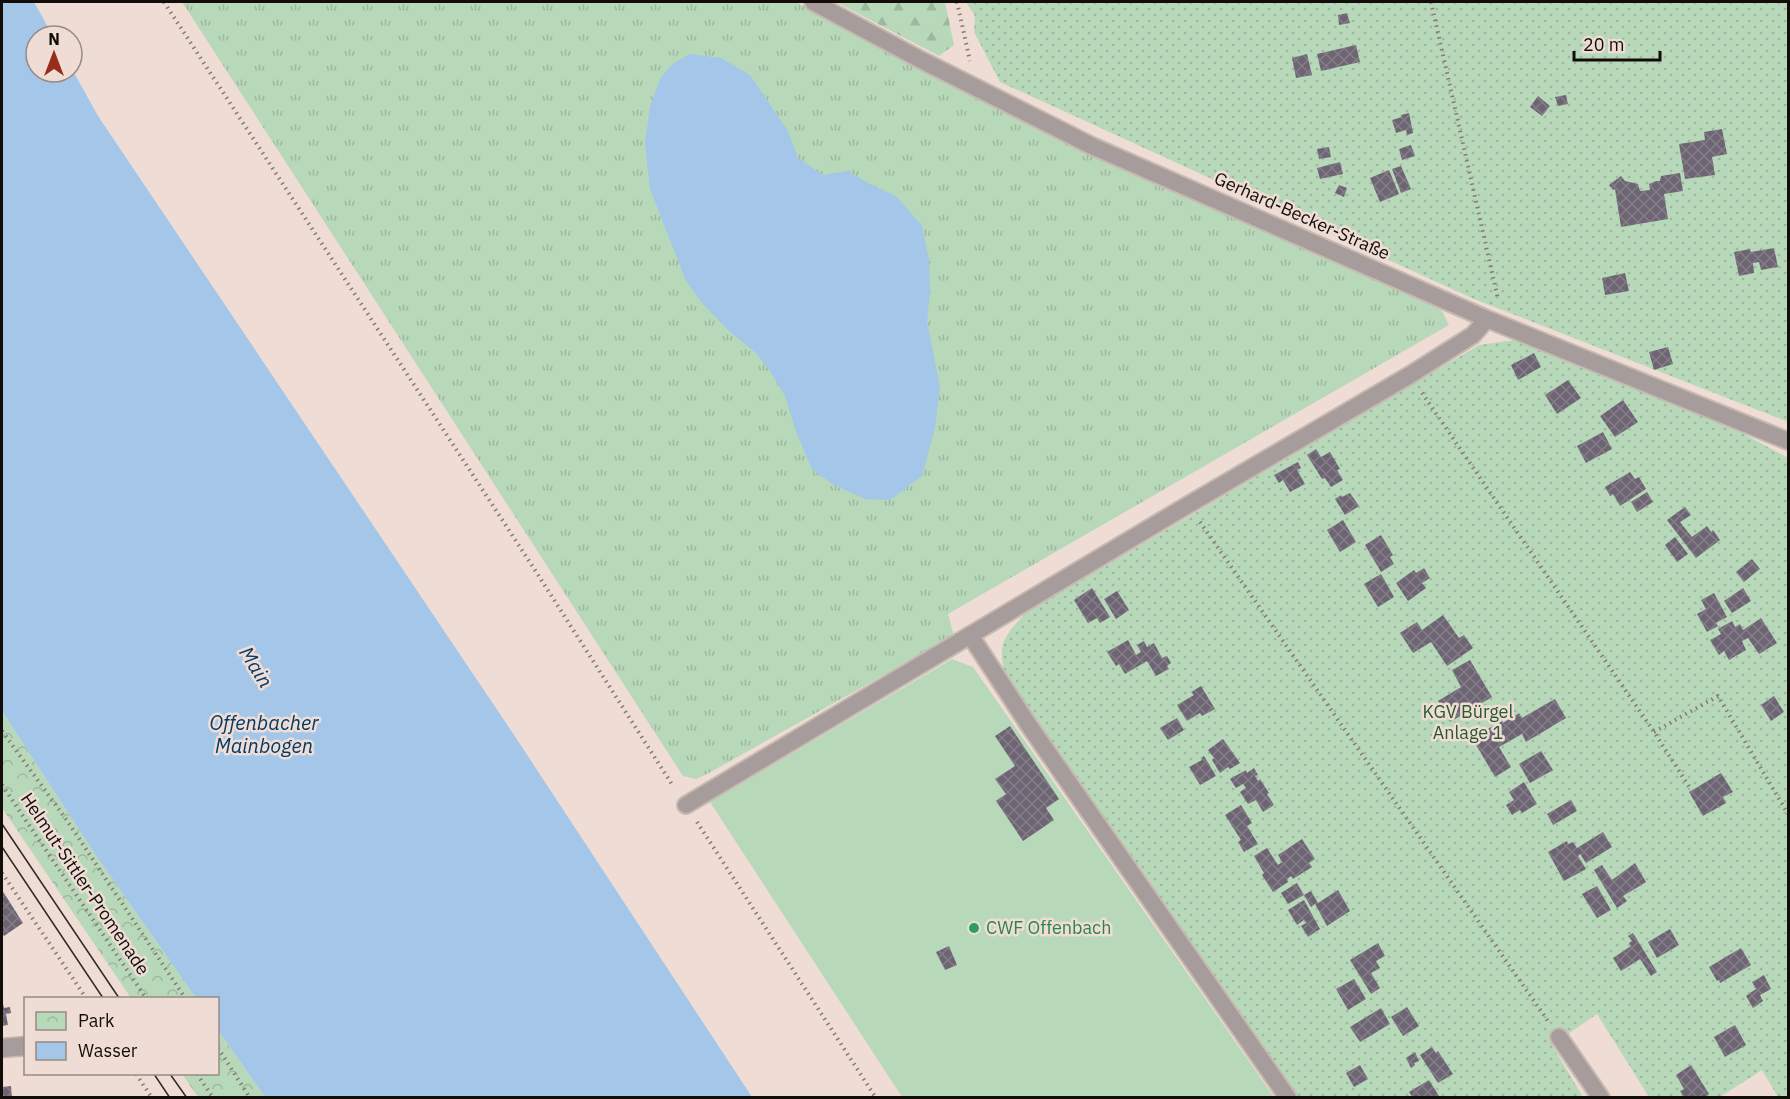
<svg xmlns="http://www.w3.org/2000/svg" width="1790" height="1099" font-family="'IBM Plex Sans',sans-serif">
  <style>
    .grass { fill: url(#grass-tufts) }
    .forest { fill: url(#forest-firs) }
    .park { fill: url(#park-crowns) }
    .garden { fill: url(#garden-dots) }
    .pitch { fill: #b8d8ba }
    .water { fill: #a3c6e9 }
    .building { fill: url(#building-cross-hatch) }
    .lines { fill: none; stroke-linecap: round; stroke-linejoin: round }
    .service-casing { stroke: #c7b8b0; stroke-width: 20 }
    .pedestrian-casing { stroke: #c7b8b0; stroke-width: 21 }
    .path { stroke: #867a74; stroke-width: 4; stroke-dasharray: 1.5 4.5; stroke-linecap: butt }
    .service { stroke: #a59c9b; stroke-width: 16 }
    .pedestrian { stroke: #a59c9b; stroke-width: 18 }
    .tram { stroke: #302925; stroke-width: 1.5 }
    .leisure-dot { fill: #2e9e5b; stroke: #efddd5; stroke-width: 2 }
    .labels { text-anchor: middle; stroke-width: 5; stroke-linejoin: round; paint-order: stroke }
    .street-label { font-size: 18px; fill: #130d0a; stroke: #efddd5 }
    .park-label { font-size: 18px; fill: #255b2e; stroke: #efddd5 }
    .leisure-label { font-size: 18px; fill: #27864d; stroke: #efddd5; text-anchor: start }
    .water-label { font-size: 20px; font-style: italic; fill: #023b67; stroke: #efddd5 }
  </style>
  <defs>
    <pattern id="grass-tufts" width="24" height="20" patternUnits="userSpaceOnUse" patternTransform="scale(1.5)"><rect width="24" height="20" fill="#b8d8ba"/><path d="M3 7l-1-3M5 7V3M7 7l1-3M15 17l-1-3M17 17v-4M19 17l1-3" fill="none" stroke="#9db89f"/></pattern>
    <pattern id="forest-firs" width="22" height="20" patternUnits="userSpaceOnUse" patternTransform="scale(1.5)"><rect width="22" height="20" fill="#b8d8ba"/><path d="M5 1l3.5 6h-7zM16 11l3.5 6h-7z" fill="#9db89f"/></pattern>
    <pattern id="park-crowns" width="20" height="18" patternUnits="userSpaceOnUse" patternTransform="scale(1.5)"><rect width="20" height="18" fill="#b8d8ba"/><path d="M2 6a3 3 0 1 1 6 0M12 15a3 3 0 1 1 6 0" fill="none" stroke="#9db89f"/></pattern>
    <pattern id="garden-dots" width="8" height="8" patternUnits="userSpaceOnUse" patternTransform="scale(1.5)"><rect width="8" height="8" fill="#b8d8ba"/><path d="M2 2h.1M6 6h.1" fill="none" stroke="#9db89f" stroke-width="1.8" stroke-linecap="round"/></pattern>
    <pattern id="building-cross-hatch" width="8" height="8" patternUnits="userSpaceOnUse" patternTransform="scale(1.5)"><rect width="8" height="8" fill="#6d6573"/><path d="M0 0l8 8M0 8l8-8" fill="none" stroke="#847d87"/></pattern>
  </defs>
  <rect width="100%" height="100%" fill="#efddd5"/>
  <path class="grass" d="M182,2H796L1071,144L1425,300L1442,311L1449,325L948,614L954,636L709,773L696,779L683,776Z"/>
  <path class="forest" d="M836,2H945L954,45L939,56Z"/>
  <path class="park" d="M2,711L93,851L196,998H131L2,808Z
    M218,1030L265,1097H198L182,1074H218Z"/>
  <path class="garden" d="M966,2H1788V422L1474,299L1000,82L974,32L975,16Z
    M1522,339L1744,434L1788,458V1097H1778L1762,1070L1720,1097H1649L1597,1014L1552,1045L1583,1097H1299L1006,677C996,644 1004,636 1026,613L1479,345Z"/>
  <path class="pitch" d="M952,659L973,667L1274,1097H902L710,802Z"/>
  <path class="water" d="M2,2H34L53,36H36V72H72V69L98,116L514,735L752,1097H265L218,1030V998H196L93,851L2,711Z
    M690,54L721,58L750,75L788,131L798,158L823,175L848,171L868,183L896,196L922,226L929,260L930,292L927,322L940,387L935,428L922,476L890,500L865,499L832,484L812,469L797,434L785,396L770,371L756,353L729,331L702,303L686,281L650,189L645,143L650,107L661,77L674,63Z"/>
  <path class="building" d="M1347,13L1350,23L1339,25L1338,15Z
    M1356,45L1360,62L1321,71L1317,54Z
    M1307,54L1312,75L1296,78L1292,58Z
    M1566,95L1568,104L1558,106L1555,97Z
    M1538,96L1550,106L1542,116L1530,107Z
    M1409,113L1413,133L1407,135L1406,130L1396,133L1392,120L1402,117L1401,115Z
    M1722,129L1727,154L1712,157L1715,175L1685,179L1679,144L1705,140L1704,132Z
    M1411,145L1415,156L1402,160L1399,149Z
    M1329,147L1331,157L1319,159L1317,149Z
    M1340,162L1343,174L1320,179L1317,168Z
    M1401,166L1411,189L1401,193L1392,169Z
    M1389,170L1399,194L1380,202L1370,178Z
    M1680,173L1683,191L1664,194L1668,219L1621,227L1615,189L1613,190L1609,185L1621,176L1625,181L1638,184L1640,191L1650,190L1649,184L1656,181H1660L1661,176Z
    M1339,185L1347,188L1344,197L1335,193Z
    M1774,248L1778,267L1761,270L1759,262L1753,263L1754,273L1739,276L1734,252L1750,249L1751,252Z
    M1625,273L1629,291L1605,295L1602,278Z
    M1668,347L1673,364L1654,370L1649,352Z
    M1534,353L1541,367L1518,380L1511,365Z
    M1568,380L1581,398L1557,414L1545,395Z
    M1623,400L1638,422L1615,437L1600,416Z
    M1603,432L1612,449L1586,463L1577,446Z
    M1316,449L1321,457L1330,452L1340,469L1337,470L1343,480L1331,487L1325,478L1322,479L1307,455Z
    M1298,462L1301,468L1297,470L1305,484L1290,492L1283,480L1279,483L1274,475Z
    M1630,472L1635,479L1639,477L1646,489L1620,506L1613,494L1610,496L1605,487Z
    M1647,492L1653,502L1637,512L1631,502Z
    M1350,493L1359,506L1345,515L1335,499L1341,495L1342,497Z
    M1685,507L1691,515L1680,522L1692,537L1707,526L1711,532L1713,530L1720,540L1696,558L1667,520Z
    M1343,520L1356,542L1340,552L1327,530Z
    M1381,535L1393,555L1390,557L1394,564L1381,572L1365,545Z
    M1675,537L1688,554L1677,562L1665,545Z
    M1752,559L1760,569L1744,582L1736,572Z
    M1424,568L1430,578L1422,583L1426,588L1408,601L1396,583L1414,570L1416,573Z
    M1381,574L1394,597L1378,607L1364,584Z
    M1092,588L1110,617L1100,623L1097,618L1088,623L1074,600Z
    M1743,588L1751,601L1732,613L1724,601Z
    M1117,591L1129,610L1116,619L1104,599Z
    M1714,593L1727,617L1716,623L1718,626L1707,632L1697,614L1706,609L1701,600Z
    M1443,615L1459,638L1464,635L1473,648L1447,666L1431,642L1413,653L1400,633L1417,622L1422,630Z
    M1761,618L1777,643L1759,654L1748,638L1742,641L1746,650L1729,660L1724,651L1719,655L1710,640L1721,634L1718,629L1732,621L1735,627L1740,624L1743,630Z
    M1128,640L1136,655L1141,652L1137,645L1144,641L1147,647L1154,643L1162,658L1167,656L1171,663L1167,666L1169,669L1156,676L1147,661L1125,674L1119,664L1116,666L1107,652Z
    M1470,660L1492,697L1450,722L1438,701L1461,687L1452,670Z
    M1201,686L1215,709L1202,716L1200,713L1187,721L1177,705L1194,695L1191,692Z
    M1774,696L1784,712L1771,721L1761,705Z
    M1555,699L1566,718L1526,742L1522,734L1499,747L1511,767L1495,777L1472,738L1502,721L1503,723L1519,713L1522,718Z
    M1177,718L1184,730L1168,740L1160,728Z
    M1010,726L1059,799L1046,808L1054,820L1023,841L996,801L1006,794L995,779L1015,766L995,736Z
    M1223,739L1240,763L1230,769L1228,767L1220,773L1212,760L1214,758L1208,750Z
    M1541,751L1553,770L1530,783L1519,764Z
    M1204,756L1216,776L1200,785L1189,767L1202,760L1201,758Z
    M1254,768L1258,775L1255,776L1258,781L1260,779L1269,793L1267,794L1274,805L1263,812L1256,800L1248,804L1240,792L1246,788L1243,784L1236,788L1230,779L1246,770L1247,773Z
    M1721,773L1733,792L1723,797L1726,803L1703,816L1689,792Z
    M1524,782L1537,804L1522,813L1520,810L1512,815L1506,805L1514,800L1509,792Z
    M1571,800L1577,811L1553,825L1547,814Z
    M1241,805L1252,823L1247,826L1258,844L1244,852L1238,842L1241,840L1225,815Z
    M1603,832L1612,847L1586,863L1580,854L1578,856L1586,869L1564,881L1548,852L1567,841L1568,844L1573,842L1577,848Z
    M1302,839L1315,859L1309,863L1312,867L1293,879L1291,876L1287,879L1288,882L1273,892L1262,875L1264,873L1254,856L1267,848L1278,865L1282,862L1278,855Z
    M1635,863L1646,882L1623,896L1627,901L1617,908L1594,870L1602,865L1612,880Z
    M1297,883L1304,895L1288,904L1281,893Z
    M1597,886L1611,910L1597,918L1582,894Z
    M2,890L23,923L4,936L2,933Z
    M1338,890L1350,911L1327,926L1315,904L1311,907L1304,895L1311,891L1318,903Z
    M1304,900L1320,929L1308,937L1301,926L1306,923L1304,920L1297,925L1288,910Z
    M1670,929L1679,945L1657,958L1648,942Z
    M1633,933L1657,972L1651,976L1640,959L1621,971L1613,958L1631,946L1629,943L1632,941L1628,936Z
    M1378,943L1385,956L1376,961L1380,968L1371,973L1380,988L1371,994L1350,960Z
    M949,946L957,965L945,970L936,952Z
    M1741,948L1751,965L1720,983L1719,980L1717,981L1709,967Z
    M1764,975L1771,989L1760,995L1763,1001L1753,1008L1746,996L1756,989L1752,982Z
    M1354,979L1366,999L1348,1010L1336,989Z
    M2,999L4,1008L10,1007L11,1013L6,1014L8,1025L2,1026Z
    M1407,1007L1419,1026L1403,1036L1391,1017Z
    M1381,1008L1390,1024L1360,1042L1350,1027Z
    M1735,1025L1746,1045L1725,1057L1714,1037Z
    M1432,1047L1436,1053L1438,1051L1453,1074L1438,1083L1420,1055Z
    M1415,1052L1419,1061L1414,1063L1415,1065L1411,1068L1406,1058Z
    M1360,1065L1368,1079L1354,1087L1346,1073Z
    M1691,1065L1709,1094L1704,1098H1684L1680,1091L1684,1089L1676,1075Z
    M1429,1080L1439,1096L1413,1098L1409,1092Z
    M11,1086L12,1098H2V1087Z"/>
  <g class="lines">
    <g class="service-casing">
      <path id="service" d="M813,2L923,61L1092,146L1487,319L1788,441
        M970,635L1028,724L1288,1098
        M686,805L1188,505L1410,375L1473,335L1487,319
        M1559,1037L1601,1098"/>
    </g>
    <g class="pedestrian-casing">
      <path id="pedestrian" d="M2,1048L26,1046"/>
    </g>
    <path class="path" d="M164,2L533,567L673,786
      M957,2L970,61
      M1431,2L1498,299
      M1422,393L1654,732L1690,788
      M1200,522L1548,1021
      M2,731L68,822L185,998
      M1654,732L1718,696L1788,814
      M2,785L146,998
      M697,822L876,1098
      M2,873L86,998
      M218,1048L250,1098
      M136,1074L152,1098
      M197,1074L213,1098"/>
    <use href="#service" class="service"/>
    <use href="#pedestrian" class="pedestrian"/>
    <path class="tram" d="M2,824L119,998
      M2,847L103,998
      M154,1074L170,1098
      M170,1074L187,1098"/>
  </g>
  <circle class="leisure-dot" cx="974" cy="928" r="6"/>
  <g class="labels">
    <g class="street-label">
      <text transform="translate(1302 216) rotate(24)" y="6">Gerhard-Becker-Straße</text>
      <text transform="translate(85 884) rotate(56)" y="6">Helmut-Sittler-Promenade</text>
    </g>
    <g class="park-label">
      <text x="1468" y="718">KGV Bürgel<tspan x="1468" dy="21">Anlage 1</tspan></text>
    </g>
    <g class="leisure-label">
      <text x="986" y="934">CWF Offenbach</text>
    </g>
    <g class="water-label">
      <text transform="translate(256 667) rotate(58)" y="7">Main</text>
      <text x="264" y="730">Offenbacher<tspan x="264" dy="23">Mainbogen</tspan></text>
    </g>
  </g>
  <rect width="1790" height="1099" fill="none" stroke="#130d0a" stroke-width="6"/>
  <rect x="24" y="997" width="195" height="78" fill="#efddd5" stroke="#978a84" stroke-width="1.5"/>
  <rect x="36" y="1012" width="30" height="18" fill="url(#park-crowns)" stroke="#978a84" stroke-width="1.5"/>
  <text x="78" y="1027" font-size="18" fill="#130d0a">Park</text>
  <rect x="36" y="1042" width="30" height="18" fill="#a3c6e9" stroke="#978a84" stroke-width="1.5"/>
  <text x="78" y="1057" font-size="18" fill="#130d0a">Wasser</text>
  <g transform="translate(54 54)"><circle r="28" fill="#efddd5" stroke="#978a84" stroke-width="1.5"/>
  <path d="M0-4.5L10 22L0 15L-10 22Z" fill="#962d1d"/>
  <text y="-9" font-size="16" font-weight="bold" text-anchor="middle" fill="#130d0a">N</text>
  </g>
  <path d="M1574 51v9h86v-9" fill="none" stroke="#130d0a" stroke-width="3"/>
  <text x="1583" y="51" font-size="18" fill="#130d0a" stroke="#efddd5" stroke-width="4.5" paint-order="stroke">20 m</text>
</svg>
